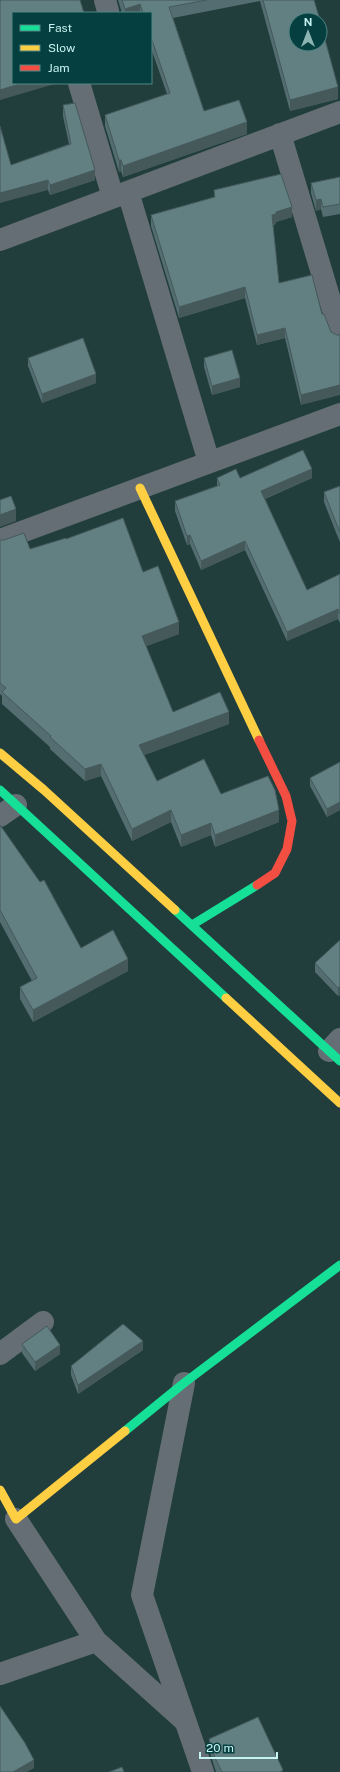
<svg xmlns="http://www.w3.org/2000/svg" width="340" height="1772" font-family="'Public Sans',sans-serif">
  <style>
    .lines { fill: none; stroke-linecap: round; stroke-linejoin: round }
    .street { stroke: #646e74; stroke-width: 22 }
    .fast { stroke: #16e098; stroke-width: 9 }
    .slow { stroke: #ffcf43; stroke-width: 9 }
    .jam { stroke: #f24e42; stroke-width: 9 }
    .wall { fill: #546d70 }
    .shaded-wall { fill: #45595b }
    .building { fill: #627f82; stroke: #45595b }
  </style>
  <rect width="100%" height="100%" fill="#213e3d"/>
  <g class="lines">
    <path class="street" d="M105,0L108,11
      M79,83L113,197
      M280,134L340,333
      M128,192L209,462
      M0,240L340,112
      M0,540L340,414
      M0,816L16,805
      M329,1051L340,1039
      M0,1354L43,1322
      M184,1383L142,1595L203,1772
      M16,1519L96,1641L185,1721
      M0,1674L96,1641"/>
    <path class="fast" d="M0,790L226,998
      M175,910L340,1061
      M192,925L257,885
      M125,1431L184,1383L340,1265"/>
    <path class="slow" d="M140,488L259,740
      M0,753L44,790L175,910
      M226,998L340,1103
      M0,1490L16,1519L125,1431"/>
    <path class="jam" d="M257,885L275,873L287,849L292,821L286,796L259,740"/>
  </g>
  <path class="wall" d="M118,0H314L338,99L290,111L260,1L173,18L204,111L247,134L123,177L121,171L119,172L105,126V115L167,94L151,48V13H122Z
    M63,105L95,180L50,195L48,190L11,165L69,144L63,116Z
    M340,177V214L323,217L321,209L316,211L311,193V183Z
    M214,190L292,217L276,222V224L273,225L279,283L312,275L301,405L285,338L257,345L245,298L179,318L151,226V215L214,197Z
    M28,358L96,383L42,403L28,366Z
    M204,358L240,387L212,395L204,367Z
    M217,478H312L265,499L307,590L340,574V623L338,619L287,641L245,550L201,570L190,544L187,545L175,511V501L217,486Z
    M340,486V542L337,535L324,502V492Z
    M66,539L143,572L179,634L146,646L173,712L229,724L144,755L157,781L221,794L279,822L215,847L211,835L181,847L171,822L132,841L101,776L85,781L50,749V747L2,704V696L0,694V540L30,549Z
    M340,762V810L327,817L310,786V778Z
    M0,825L81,948L128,971L33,1022L20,999V987L32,981L0,922Z
    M340,940V995L338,996L315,972V963Z
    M22,1344L60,1354L35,1371L22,1353Z
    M143,1350L78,1394L71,1375V1366Z
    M209,1739L283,1772H216L209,1750Z"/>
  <path class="shaded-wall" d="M140,4V13H125V9Z
    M23,83H58L0,100V90Z
    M338,87V99L290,111V100Z
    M247,122V134L123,177V166Z
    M119,160H121V171L119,172Z
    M95,170V180L50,195V185Z
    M48,180V190L0,203V193Z
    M321,199V209L316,211V200Z
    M292,207V217L276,222V224L272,225V215L276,212Z
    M245,287V298L179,318V307Z
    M285,328V338L257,345V335Z
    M96,374V383L42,403V394Z
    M240,378V387L212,395V386Z
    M340,385V395L301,405V395Z
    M312,469V478L261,500V491Z
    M16,509V521L0,527V515Z
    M190,535V544L187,545V536Z
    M245,541V550L201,570V561Z
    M338,609V619L287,641V632Z
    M179,622V634L142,648V636Z
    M229,712V724L139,757V745Z
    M101,764V776L85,781V769Z
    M340,802V810L327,817V809Z
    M171,810V822L132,841V829Z
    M279,810V822L215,847V835Z
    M211,823V835L181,847V835Z
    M128,959V971L33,1022V1010Z
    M340,986V995L338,996V988Z
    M143,1341V1350L78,1394V1385Z
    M60,1345V1354L35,1371V1362Z
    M34,1760V1768L27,1772H13Z"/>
  <path class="building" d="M0,0H80L84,13H13V83H23L0,90Z
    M122,0H207L169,7L204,111L239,100L247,122L123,166L121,160H119L105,115L170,93L151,37V13H143L140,4L125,9Z
    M263,0H314L320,20H296V44H320V21L338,87L290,100Z
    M75,103L95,170L50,185L48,180L0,193V126L11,165L71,144L63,105Z
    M281,174L292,207L276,212V214L272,215L279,283L312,275L322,314H324L331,332L337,335H340V385L301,395L285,328L257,335L245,287L179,307L151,215L215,197L214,190Z
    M340,177V204L323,207L321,199L316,200L311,183Z
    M83,338L96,374L42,394L28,358Z
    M232,350L240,378L212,386L204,358Z
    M303,450L312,469L261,491L307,590L340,574V614L338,609L287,632L245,541L201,561L190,535L187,536L175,501L220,485L217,478L236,469L240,478Z
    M340,486V532L337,525L324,492Z
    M11,496L16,509L0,515V500Z
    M123,518L143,572L158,566L179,622L142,636L173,712L220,692L229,712L139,745L157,781L204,759L221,794L268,776L275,790L279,810L215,835L211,823L181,835L171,810L132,829L101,764L85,769L50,737L51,736L2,692L6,688L0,683V540H4L24,533L30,549L66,538V539Z
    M340,762V802L327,809L310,778Z
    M0,825L40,882L44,880L81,948L113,930L128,959L33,1010L20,987L37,978L0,910Z
    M340,940V986L338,988L315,963Z
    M123,1324L143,1341L78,1385L71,1366Z
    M47,1326L60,1345L35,1362L22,1344Z
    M0,1706L25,1743L34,1760L13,1772H0Z
    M258,1717L283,1770L280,1772H222L215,1758L209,1739Z
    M122,1767L124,1772H109Z"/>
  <rect x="12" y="12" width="140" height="72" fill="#063f3f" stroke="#538786"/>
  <rect x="20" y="25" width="20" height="6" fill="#16e098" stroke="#538786"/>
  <text x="48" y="32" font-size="12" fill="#c6f3f1">Fast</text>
  <rect x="20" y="45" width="20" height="6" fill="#ffcf43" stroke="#538786"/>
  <text x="48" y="52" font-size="12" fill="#c6f3f1">Slow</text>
  <rect x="20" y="65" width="20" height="6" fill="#f24e42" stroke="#538786"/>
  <text x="48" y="72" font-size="12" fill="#c6f3f1">Jam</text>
  <g transform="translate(308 32)"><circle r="19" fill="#063f3f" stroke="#538786"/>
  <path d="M0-3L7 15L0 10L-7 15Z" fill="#8cb4b2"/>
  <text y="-6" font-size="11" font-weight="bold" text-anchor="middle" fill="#c6f3f1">N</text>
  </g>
  <path d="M200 1752v6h77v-6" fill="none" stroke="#c6f3f1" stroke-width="2"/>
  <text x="206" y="1752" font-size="12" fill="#c6f3f1" stroke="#063f3f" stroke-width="3" paint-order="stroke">20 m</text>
</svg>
